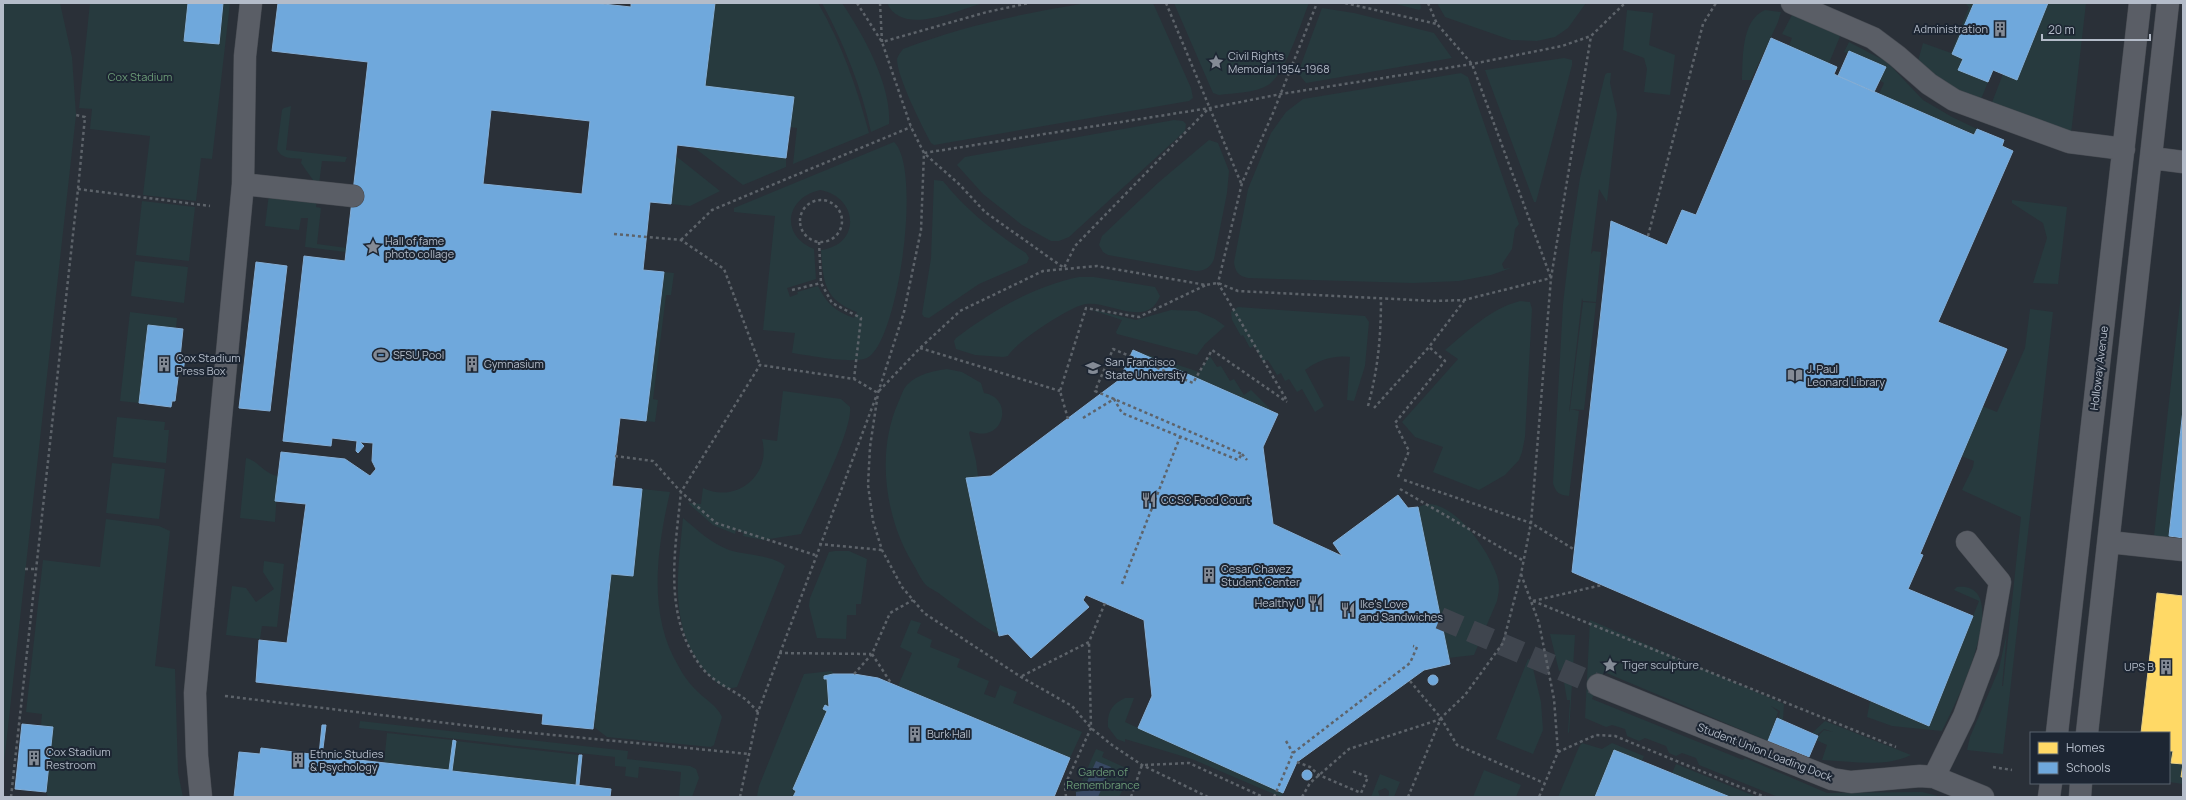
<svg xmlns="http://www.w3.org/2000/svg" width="2186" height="800" font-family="Manrope,sans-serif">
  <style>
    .green { fill: #273a3e; fill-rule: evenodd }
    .water { fill: #384963 }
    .homes { fill: #ffd966; stroke: #e8d084 }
    .schools { fill: #6fa8dc; stroke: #84aed6; fill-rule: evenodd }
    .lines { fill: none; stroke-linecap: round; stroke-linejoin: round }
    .minor-tunnel { stroke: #3f454e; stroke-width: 22; stroke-dasharray: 22 11; stroke-linecap: butt }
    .minor-casing { stroke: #484c53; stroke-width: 23 }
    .path { stroke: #5d636a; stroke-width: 2.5; stroke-dasharray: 3 3; stroke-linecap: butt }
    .minor { stroke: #5a5e66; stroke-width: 22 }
    .labels { text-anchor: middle; stroke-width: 4; stroke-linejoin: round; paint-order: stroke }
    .poi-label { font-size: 11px; fill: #b4bcc9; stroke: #1d2633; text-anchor: start }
    .park-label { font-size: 11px; fill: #6b9a76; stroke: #1d2633 }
    .street-label { font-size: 11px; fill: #b4bcc9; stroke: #1d2633 }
  </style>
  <rect width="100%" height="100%" fill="#2a3038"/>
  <path class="green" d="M3,3H60L72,57L76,115L3,772Z
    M90,3H188L184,41L219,44L223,3H230L212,159L201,158L196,201L143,195L150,136L90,129L92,109L79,108Z
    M715,3H818C842,44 857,88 869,133L793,164L797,128L790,127L794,97L705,86Z
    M822,3H842C863,34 892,86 889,124L871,132C861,86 844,44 822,3Z
    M887,3H983C958,10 902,37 887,3Z
    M1087,3H1153L1191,88L1193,98L1189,101L934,145L931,143C922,126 897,77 897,59C898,55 901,52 903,49C963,26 1024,13 1087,3Z
    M1174,3H1309C1301,22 1285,76 1268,85C1255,93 1234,93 1219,95L1213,93Z
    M1392,3H1420L1421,8L1419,10Z
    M1437,3H1586L1568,28L1555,37L1537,41L1511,40L1445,17Z
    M1965,3H1974L1952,54L1963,59L1959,70L1988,82L1979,104L1958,95L1918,61L1923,43L1951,53L1969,7Z
    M2048,3H2086L2071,134L1991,105L2003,74L2017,80Z
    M1322,8L1354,13L1434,33L1452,58L1306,83L1298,73Z
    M1627,10L1653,13L1649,45L1675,55L1670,95L1644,92L1647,69L1644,58L1623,50Z
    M1765,10L1781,12L1778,22L1751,80H1742C1743,58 1741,20 1765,10Z
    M1793,13L1841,34L1829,63L1789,46L1792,38L1782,34Z
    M1849,42L1887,62L1923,100L1952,117L1977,129L1974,134L1879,94L1884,83L1879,80L1886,67L1849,51L1848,53L1844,52Z
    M1564,58L1572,60V65L1536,202H1534L1485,70Z
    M1461,73L1468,77L1519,224L1515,229L1512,249L1502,264L1504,269L1511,268L1491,275L1459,281L1413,283L1248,278C1238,276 1235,271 1234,262L1248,189L1271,133L1286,112L1303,99Z
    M1607,73H1611L1610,83L1617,114L1607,202L1599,189L1591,254L1593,251L1601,252L1596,302L1583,301L1582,298L1569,412L1570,409L1579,411L1569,496C1559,495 1556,493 1553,483L1563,304L1571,236L1580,178L1605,75Z
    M291,106L286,150L347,157L345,162L322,161L316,207L321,208L317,244L347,248L346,252L305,247L308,218H301L299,230L265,226L271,177L295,194L313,180L301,163L302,159C292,158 281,159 277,149L282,110L284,108Z
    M1174,120L1183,121L1186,124L1185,131L1069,237L1059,241H1051L1022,225L983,194L957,165L965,157Z
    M1209,140L1218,143L1229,171L1227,193L1214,259C1211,267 1205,271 1196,271L1108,255L1103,252L1099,245L1102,236L1159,182Z
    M894,142C922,168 899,333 870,356C859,366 808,355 792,353L795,333L763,330L775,216L734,212V208ZM820,190C859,197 861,245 821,250C823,281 824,300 857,312L854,318C836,312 826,303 818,286L797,292L798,294L790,297L787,288L816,279L814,249C780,236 785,198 820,190Z
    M697,147L786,158V167L743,185L696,149Z
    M676,156L720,191L690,206L671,204Z
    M934,180L943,181C966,210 995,233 1026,253L1029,258L1027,263L979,284L929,318L924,317L922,314L931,258Z
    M2012,200L2067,207L2058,284L2033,283L2047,238L2043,223L2012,203Z
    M142,201L195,207L189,261L136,255Z
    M135,261L188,267L184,303L131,296Z
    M664,272L674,273L671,295H666L653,399L658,400L655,422L646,421Z
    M2183,276V410L2169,538L2154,536Z
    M1079,277H1094L1155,287L1160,296C1147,329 1110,301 1086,304C1072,305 1014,343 1008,356L1003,357L975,355L956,349L954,341L956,338C992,311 1034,286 1079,277Z
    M1520,301L1530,302L1532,309L1525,437L1522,452L1519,460L1505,475L1479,490L1433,472L1443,447L1415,437L1402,422L1458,359L1445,350C1468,331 1490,309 1520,301Z
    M1583,302L1596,303L1584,410L1570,409Z
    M1238,307L1365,316L1369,322L1365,366L1354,401L1347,400L1350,357C1334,355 1318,360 1305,370L1324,406L1315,412L1302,389L1297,392L1289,379L1285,381L1281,373L1277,375L1268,360L1263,361L1254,346L1250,348L1243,335L1241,336L1232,320L1231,312Z
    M1089,309L1136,320L1171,310L1197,311L1215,319L1225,326L1205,344L1197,355L1117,334L1116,332L1122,320Z
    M2030,309L2053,312L2003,754L1967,750L1970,737L1999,669L2007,632L2002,686H2003L2021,517L1962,490L1973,467L1974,461L1961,456L1982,406L1997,412L2025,348Z
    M130,312L177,318L176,328L148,325L139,403L120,401Z
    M1133,350L1199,372L1210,356L1217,367L1221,366L1230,381L1234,379L1244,395L1251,390L1273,412Z
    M947,369L962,372L981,383L984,393C1015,398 1004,445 970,431L969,433L976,461L999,635C978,623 960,609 941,595C937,591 930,589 926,585C921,580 917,570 913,564C885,518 876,453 898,403C901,397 903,388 908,384C918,374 933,371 947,369Z
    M783,391L841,399L850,407C853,430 812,509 801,534L763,540L743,536L744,533L736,530L735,534L713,525L688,503L701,504L703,488C736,504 772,475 762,439L777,441Z
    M117,417L165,422L164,430H169L166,463L113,457Z
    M246,458C259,461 264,474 278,476L275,522L240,518Z
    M112,463L165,469L159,519L106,513Z
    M642,489L670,492C657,549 647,615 679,667C683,675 689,683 695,689C704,699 717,705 722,717L714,745L711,747L607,737L594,727L611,574L633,576Z
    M1427,504C1456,503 1489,551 1497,576C1500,585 1499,592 1497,601L1474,655L1448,658L1418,507Z
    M683,518C697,530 711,543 729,550C744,555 774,555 785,566L737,687C724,691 717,683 709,675C667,630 678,573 683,518Z
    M106,519L159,526L170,531L155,666L175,669L178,773L183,797H48L46,792L53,727L41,725L42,714L26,712L43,560L100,567Z
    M835,551H849L867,559L861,604H856V615H847L846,639L817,638L809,606L810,598L829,552Z
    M264,561L284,564L277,627L262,626L260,639L226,635L232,586L246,588L256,602L274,589L263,572Z
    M1957,587C2017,581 1953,710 1942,731L1892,726L1867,717L1870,701L1929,726L1979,601L1954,590Z
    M911,620L921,623L917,633L932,640L930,647L960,659L957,667L989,681L984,694L995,698L1000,685L1017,692L1013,703L1082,732L1070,758L898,686L912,653L900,647Z
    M1590,620L1784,704L1783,720L1779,719L1780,711L1771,706L1778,712L1768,741L1604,672L1592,699L1743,760L1745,758L1827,793L1922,792L1942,797H1778L1699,765L1696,758L1682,753L1676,756L1669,753L1666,746L1645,738L1639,741L1627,736L1625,729L1612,725L1606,727L1585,718Z
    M1550,634L1575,635L1569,733L1568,732L1570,700H1567L1562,670L1559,671Z
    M1528,659L1531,660L1541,702L1543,730L1533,754L1496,739Z
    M832,671L833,674L824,676V679H827L829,707L825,705L827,711L793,789L796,791L793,797L757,796L759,786L804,674Z
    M1125,698H1134L1125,722L1283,793L1281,797L1192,759L1125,739V742L1117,739L1108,727C1107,712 1112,704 1125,698Z
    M360,721L628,751L627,759L690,766L696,769L699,778L692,797H679L681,772L639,767L638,778L625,776L626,767L615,766V757L359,728Z
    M1825,721L1911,755C1885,768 1850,761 1822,760L1827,745L1816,740L1818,736L1824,730L1833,732L1824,729L1817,735L1812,733Z
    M387,733L453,740L449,770L384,763Z
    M456,741L579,755L576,785L452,771Z
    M1582,743L1602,749L1612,743L1644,756L1642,761L1614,750L1595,797H1558L1579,747Z
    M1096,749L1104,752L1102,757L1128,769L1122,783L1125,785L1119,797H1076L1075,783L1080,785Z
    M2169,751H2173L2172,763L2183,764L2181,776L2183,777V784L2169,782Z
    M1676,764L1757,797H1730L1672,773Z
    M1484,770L1521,785L1516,797H1473Z
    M1380,774L1400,782L1394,797H1386L1389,795V791L1385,788L1378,791L1380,797H1371Z"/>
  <path class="water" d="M1096,761L1111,767L1098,797H1076V792L1083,791Z"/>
  <path class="homes" d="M2157,593L2183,596V777H2181L2183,764L2171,763L2173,751H2169V733H2141Z"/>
  <path class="schools" d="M188,3H223L219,44L184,41Z
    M278,3H594L631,7V3H715L705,86L794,97L786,158L677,145L671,204L650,202L643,270L664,272L646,421L620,418L612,486L642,489L633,576L611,574L593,729L542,724L543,714L256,682L259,640L287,643L306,504L275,501L281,452L345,459L370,476L376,469L372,461L373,443L360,442L364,446L358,453L356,451L357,441L332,438L331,446L283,441L304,256L345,261L368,62L272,51ZM491,110L590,121L582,194L483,184Z
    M1974,3H2048L2017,80L1993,70L1988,82L1958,70L1963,59L1952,54Z
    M1771,38L1837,67L1834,74L1838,76L1974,135L1977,129L2004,140L2002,146L2013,151L1938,322L2007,349L1920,554L1923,555L1908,589L1973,616L1929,726L1572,572L1611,221L1667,245L1682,210L1696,215Z
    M1849,51L1886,67L1874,92L1838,76Z
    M256,262L287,266L270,411L239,408Z
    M148,325L183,329L180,358L185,359L183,371L179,370L175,401H172L171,407L139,403Z
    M1133,350L1278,414L1263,447L1273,524L1342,556L1333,543L1398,495L1408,508L1418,507L1450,664L1424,670L1297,762L1283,793L1138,728L1152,696L1144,620L1086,595L1083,600L1089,607L1031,658L1008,634L999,636L966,478L991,476L1119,380Z
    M2183,410V538L2169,536Z
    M833,674H854L878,678L1070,758L1054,797H793L796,791L793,789L827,711L823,709L825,705L829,707L827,679H824V676Z
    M1428 680a5 5 0 1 1 10 0a5 5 0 1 1-10 0Z
    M1777,718L1818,736L1809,757L1768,741Z
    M22,724L53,727L46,792L15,789Z
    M322,725H326L322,756L449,770L453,740L456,741L452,771L611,789L610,797H234L239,752L260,754L261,748L319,755Z
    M1614,750L1654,766L1730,797H1595Z
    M579,755H582L579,785H576Z
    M1302 775a5 5 0 1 1 10 0a5 5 0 1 1-10 0Z"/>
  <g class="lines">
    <path class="minor-tunnel" d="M1440,618L1598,685"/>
    <g class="minor-casing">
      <path id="minor" d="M1792,3L1873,38L1897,56L1929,84L1954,100L2069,142L2124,149
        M2152,158L2183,162
        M243,184L353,196
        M2109,542L2183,550
        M1598,685L1832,779L1851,782L1920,776L1934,777L1983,797
        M2057,733L2140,3
        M2087,733L2168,3
        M1934,777L1964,716L1988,652L2000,582L1967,542
        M201,797L197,756L195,693L243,184L245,56L251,3
        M2049,797L2051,783
        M2080,797L2081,783"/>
    </g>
    <path class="path" d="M857,3L882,42L911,127L924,153L960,185L985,212L1064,268L1075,246L1209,108
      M880,3L882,42L987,12L1029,3
      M1166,3L1241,183
      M1345,3L1437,24
      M1428,3L1437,24L1472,64L1551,278
      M78,189L210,206
      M800 221a21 21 0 1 1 42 0a21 21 0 1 1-42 0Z
      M614,234L681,240L724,269L760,365
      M1648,236L1703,24L1716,3
      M681,240L712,210L911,127
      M819,242L821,283L832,303L861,318L854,379
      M792,290L821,283
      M920,348L1060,391
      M879,391L920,348L960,311L1043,271L1097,266L1206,285L1218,283L1238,291L1434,301L1464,300L1551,278
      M1286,399L1218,283L1242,183L1273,113L1317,3
      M1368,406C1378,369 1381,337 1381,298
      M1374,408L1429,347L1464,301
      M1083,418L1114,399L1122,413L1238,460L1242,454L1114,399L1095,391L1113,349L1193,383L1212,350L1287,402
      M1068,419L1060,391L1086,308L1139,317L1206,285
      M1242,454L1247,460
      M615,456L653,461L681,492L760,365L854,379L878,393
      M1398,477L1409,451L1395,423L1445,361L1429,347
      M1404,480L1531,523L1575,550
      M1400,489L1524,561
      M819,544L882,550
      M25,569H36
      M1521,574L1539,623L1554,699L1558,752L1539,797
      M1122,584L1180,437
      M1533,601L1896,747
      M1533,601L1602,585
      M779,653L871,654
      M872,654L891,683
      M854,674L872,654L890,613L913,600
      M1022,676L1089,642L1105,603
      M1410,681L1441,718L1457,745L1544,783
      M225,696L512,731L749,754
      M758,712C754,708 750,703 745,699C731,689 714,682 703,669C662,618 675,552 681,492L716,523L815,555
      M1286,741L1293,753
      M1558,752L1596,735L1615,736L1765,797
      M1297,762L1310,767L1319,775L1361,793L1368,777L1352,771
      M1145,765L1189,763L1263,797
      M1993,767L2012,770
      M11,797L78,189L85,117L76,115
      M740,797L758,712L876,397
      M1066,797L1065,785L1091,728L1089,642
      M1131,797L1142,765
      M1208,797L1142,765L1112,745L1091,728L1072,706L1021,677L924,613L902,587L882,550L873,521L868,485L870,447L878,393L904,312L921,230L924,153L1210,108L1281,94L1472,64L1562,46L1591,36L1625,3
      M1274,797L1293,753L1410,663L1417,647L1413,646
      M1302,797L1310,783L1349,749L1441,719
      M1408,797L1441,718L1465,695L1503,643L1521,574L1531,523L1551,278L1591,36"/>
    <use href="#minor" class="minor"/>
  </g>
  <defs>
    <g id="building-bare" transform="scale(1.2)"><path d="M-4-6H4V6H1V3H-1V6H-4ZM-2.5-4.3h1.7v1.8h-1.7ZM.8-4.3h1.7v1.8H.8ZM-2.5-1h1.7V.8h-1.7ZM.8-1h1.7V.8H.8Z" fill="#848b96" stroke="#1d2633" stroke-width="2.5" paint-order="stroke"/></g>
    <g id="sight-bare" transform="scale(1.2)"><path d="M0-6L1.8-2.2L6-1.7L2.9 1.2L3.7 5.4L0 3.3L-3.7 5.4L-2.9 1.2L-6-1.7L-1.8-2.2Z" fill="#848b96" stroke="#1d2633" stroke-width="2.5" paint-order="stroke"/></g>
    <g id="stadium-bare" transform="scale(1.2)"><path d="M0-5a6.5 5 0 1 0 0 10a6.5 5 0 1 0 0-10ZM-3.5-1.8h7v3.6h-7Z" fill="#848b96" stroke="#1d2633" stroke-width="2.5" paint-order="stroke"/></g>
    <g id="university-bare" transform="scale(1.2)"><path d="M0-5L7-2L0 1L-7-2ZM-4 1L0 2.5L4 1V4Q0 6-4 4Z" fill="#848b96" stroke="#1d2633" stroke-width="2.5" paint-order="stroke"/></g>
    <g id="library-bare" transform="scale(1.2)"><path d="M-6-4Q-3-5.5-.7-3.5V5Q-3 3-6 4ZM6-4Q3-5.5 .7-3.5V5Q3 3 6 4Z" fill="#848b96" stroke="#1d2633" stroke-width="2.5" paint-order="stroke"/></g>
    <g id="restaurant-bare" transform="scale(1.2)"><path d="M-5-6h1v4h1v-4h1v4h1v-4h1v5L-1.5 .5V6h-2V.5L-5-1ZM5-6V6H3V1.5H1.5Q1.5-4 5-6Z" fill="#848b96" stroke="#1d2633" stroke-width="2.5" paint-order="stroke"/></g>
  </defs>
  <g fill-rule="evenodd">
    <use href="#building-bare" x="2000" y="29"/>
    <use href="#sight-bare" x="1216" y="62"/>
    <use href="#sight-bare" x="373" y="247"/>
    <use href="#stadium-bare" x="381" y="355"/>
    <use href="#building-bare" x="164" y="364"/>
    <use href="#building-bare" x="472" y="364"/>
    <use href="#university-bare" x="1093" y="368"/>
    <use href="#library-bare" x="1795" y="375"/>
    <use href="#restaurant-bare" x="1149" y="500"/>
    <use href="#building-bare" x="1209" y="575"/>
    <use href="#restaurant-bare" x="1316" y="603"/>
    <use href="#restaurant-bare" x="1348" y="610"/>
    <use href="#sight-bare" x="1610" y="665"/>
    <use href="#building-bare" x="2166" y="667"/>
    <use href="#building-bare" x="915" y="734"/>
    <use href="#building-bare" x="34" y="758"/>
    <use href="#building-bare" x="298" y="760"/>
  </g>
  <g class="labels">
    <g class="poi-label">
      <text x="1988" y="33" text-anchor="end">Administration</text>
      <text x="1228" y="60">Civil Rights<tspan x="1228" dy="13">Memorial 1954-1968</tspan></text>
      <text x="385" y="245">Hall of fame<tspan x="385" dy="13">photo collage</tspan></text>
      <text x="393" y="359">SFSU Pool</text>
      <text x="176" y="362">Cox Stadium<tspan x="176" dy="13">Press Box</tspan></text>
      <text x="1105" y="366">San Francisco<tspan x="1105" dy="13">State University</tspan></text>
      <text x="484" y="368">Gymnasium</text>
      <text x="1807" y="373">J. Paul<tspan x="1807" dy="13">Leonard Library</tspan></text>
      <text x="1161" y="504">CCSC Food Court</text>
      <text x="1221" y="573">Cesar Chavez<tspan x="1221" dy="13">Student Center</tspan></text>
      <text x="1304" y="607" text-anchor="end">Healthy U</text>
      <text x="1360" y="608">Ike's Love<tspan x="1360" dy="13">and Sandwiches</tspan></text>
      <text x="1622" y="669">Tiger sculpture</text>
      <text x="2154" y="671" text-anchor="end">UPS B</text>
      <text x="927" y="738">Burk Hall</text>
      <text x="46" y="756">Cox Stadium<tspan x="46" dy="13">Restroom</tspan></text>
      <text x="310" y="758">Ethnic Studies<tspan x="310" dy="13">&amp; Psychology</tspan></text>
    </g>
    <g class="park-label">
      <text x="140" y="81">Cox Stadium</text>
      <text x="1103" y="776">Garden of<tspan x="1103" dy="13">Remembrance</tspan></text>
    </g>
    <g class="street-label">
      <text transform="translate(2099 368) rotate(-83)" y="4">Holloway Avenue</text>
      <text transform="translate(1765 752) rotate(21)" y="4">Student Union Loading Dock</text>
    </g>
  </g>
  <rect width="2186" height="800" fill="none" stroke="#b4bcc9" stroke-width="8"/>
  <rect x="2030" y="732" width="140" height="52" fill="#1d2633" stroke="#59626f"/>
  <rect x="2038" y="742" width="20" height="12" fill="#ffd966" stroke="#59626f"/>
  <text x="2066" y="752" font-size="12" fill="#b4bcc9">Homes</text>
  <rect x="2038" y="762" width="20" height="12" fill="#6fa8dc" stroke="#59626f"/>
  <text x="2066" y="772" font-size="12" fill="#b4bcc9">Schools</text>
  <path d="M2042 34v6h108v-6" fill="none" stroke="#b4bcc9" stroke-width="2"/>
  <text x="2048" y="34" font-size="12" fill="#b4bcc9" stroke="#1d2633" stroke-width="3" paint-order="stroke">20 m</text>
</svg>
